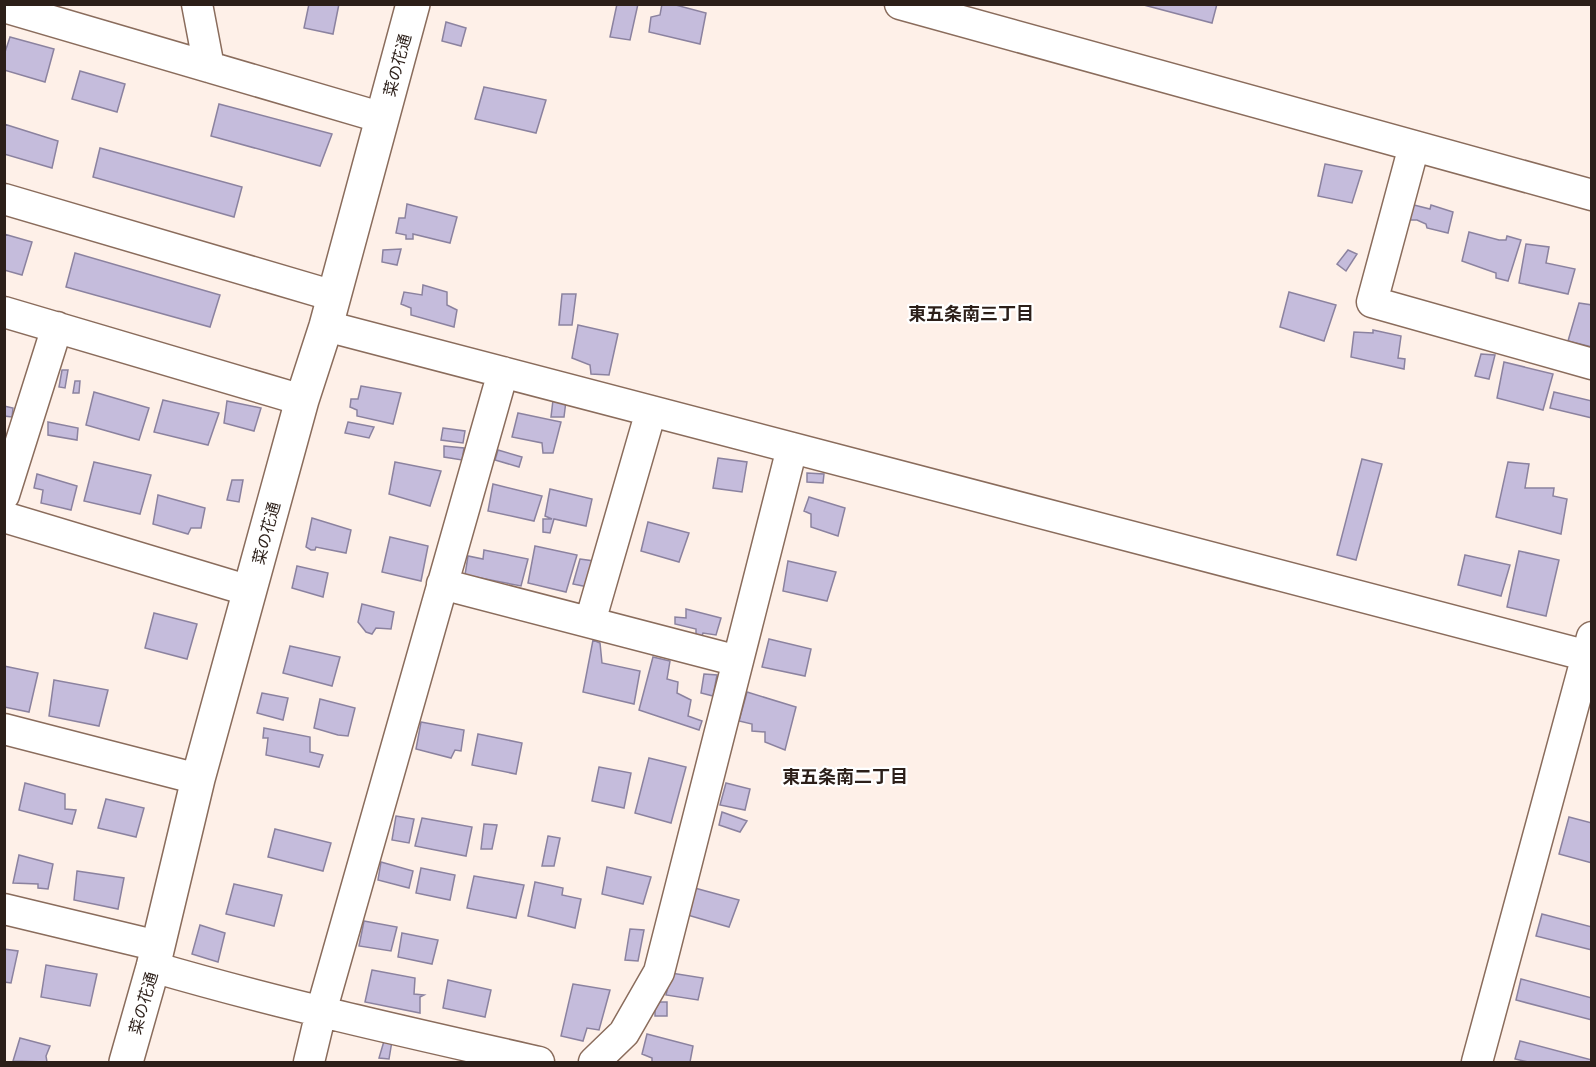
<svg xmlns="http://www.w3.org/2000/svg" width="1596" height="1067" font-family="'Source Sans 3','Noto Sans JP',sans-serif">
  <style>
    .building { fill: #c5bcdc; stroke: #8b829f; stroke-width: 1.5 }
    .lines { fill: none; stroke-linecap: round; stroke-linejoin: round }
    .minor-casing { stroke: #8a6c5c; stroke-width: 33 }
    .tertiary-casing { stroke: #8a6c5c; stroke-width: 36 }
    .minor { stroke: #fff; stroke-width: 30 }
    .tertiary { stroke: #fff; stroke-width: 33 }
    .labels { text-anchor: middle; stroke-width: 4.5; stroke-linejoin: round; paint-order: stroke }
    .street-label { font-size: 16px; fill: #2c1f19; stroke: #fff }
    .neighbourhood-label { font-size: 18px; font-weight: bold; fill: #2c1f19; stroke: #fff }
  </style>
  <rect width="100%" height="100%" fill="#fef0e8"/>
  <path class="building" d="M309,4H339L333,34L304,28Z
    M617,4H638L630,40L610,37Z
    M662,4H672L706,13L700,44L649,32L651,17L660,15Z
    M1140,4H1217L1212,23Z
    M446,22L466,28L461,46L442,41Z
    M10,37L54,49L45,82L4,70V55Z
    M80,71L125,84L117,112L72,99Z
    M484,87L546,100L536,133L475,119Z
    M219,104L332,134L320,166L211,136Z
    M4,124L58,141L52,168L4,154Z
    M100,148L242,187L234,217L93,177Z
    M1325,164L1362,171L1352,203L1318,196Z
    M407,204L457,217L450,243L413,234V239H406V235L396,233L399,218H405Z
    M1410,204L1430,209L1431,205L1453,212L1448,233L1427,228L1426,224L1417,220H1405Z
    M1469,232L1499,240H1506L1507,236L1521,240L1508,281L1496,278V273L1462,261Z
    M4,234L32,242L22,275L4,270Z
    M1526,244L1549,247L1546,263L1575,269L1568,294L1519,283Z
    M401,249L397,265L382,262L383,250Z
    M1348,250L1357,254L1346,271L1337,264Z
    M75,253L220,295L210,327L66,287Z
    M423,285L447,292V305L457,310L454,327L411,315V308L401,304L404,292L422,295Z
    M1289,292L1336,305L1324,341L1280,327Z
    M562,294H576L572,325H559Z
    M1579,303L1592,305V347L1568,341Z
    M578,325L618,334L609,375L591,374L590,365L572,358Z
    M1373,330L1401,336L1398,358L1405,359L1404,369L1351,357L1354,332L1373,333Z
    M1481,354L1495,355L1489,379L1475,376Z
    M1504,362L1553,374L1543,410L1497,398Z
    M62,370H68L65,388L59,387Z
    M75,381H80L79,393H73Z
    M361,386L401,393L393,424L357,416V410L350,407L351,399H358Z
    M94,392L149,408L139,440L86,425Z
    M1554,392L1592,401V418L1550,408Z
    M163,400L219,413L208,445L154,432Z
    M553,400L566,401L564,417H551Z
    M227,401L261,408L254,431L224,423Z
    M4,406L13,408L12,417L4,416Z
    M518,413L561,422L553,453H543L542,443L512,437Z
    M48,422L78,428L77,440L48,435Z
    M348,422L374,427L369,438L345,433Z
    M443,428L465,431L463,443L441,440Z
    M444,446L464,448L462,460L444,457Z
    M498,450L522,457L519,467L495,460Z
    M718,458L747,462L742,492L713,488Z
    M1362,459L1382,464L1356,560L1337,555Z
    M94,462L151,475L140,514L84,501Z
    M395,462L441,471L430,506L389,494Z
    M1508,462L1529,464L1525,488H1554L1553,496L1567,499L1561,534L1496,517Z
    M807,473L824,474L823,483L807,482Z
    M37,474L77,486L71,510L41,503L43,490L34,488Z
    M232,480H243L239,502L227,500Z
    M493,484L542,496L534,521L488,511Z
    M550,489L592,499L586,526L554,519L550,533L543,532V519H552L545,516Z
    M158,495L205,508L201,528H191L188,534L153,524Z
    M809,497L845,508L838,536L811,527V514L804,511Z
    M312,518L351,530L346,553L316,547L315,550H311L306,547Z
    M648,522L689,533L679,562L641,551Z
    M390,537L428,546L421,581L382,572Z
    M535,546L577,555L566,592L528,583Z
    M484,550L528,559L521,586L465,575L468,556L483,559Z
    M1519,551L1559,560L1546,616L1507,607Z
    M1465,555L1510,565L1501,596L1458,585Z
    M580,559L594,561L588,587L573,584Z
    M788,561L836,572L827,601L783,591Z
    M297,566L328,573L323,597L292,588Z
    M362,604L394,612L391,629L376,628L372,634L366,632L358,622Z
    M686,609L721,618L716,635L703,633L702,636H696V629L675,624V617L686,618Z
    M154,613L197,624L187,659L145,648Z
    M769,639L811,649L805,676L762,667Z
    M593,640L600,643L602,663L640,671L634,704L583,692Z
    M290,646L340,657L332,686L283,673Z
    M653,657L670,661L667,679L678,682L677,693L691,700L688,716L702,721L699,730L639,710Z
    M4,666L38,673L29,712L4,707Z
    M704,674L717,675L713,696L701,693Z
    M54,680L108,690L99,726L49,716Z
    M747,692L796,707L785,750L765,742V732L752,731V724L739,721Z
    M262,693L288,698L283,720L257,713Z
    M320,699L355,708L348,736L338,735L314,728Z
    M421,722L464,730L461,751L455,750L451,758L416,749Z
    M264,728L310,737V752L323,755L319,767L266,755L268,738H263Z
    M478,734L522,743L516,774L472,765Z
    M649,758L686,767L671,823L635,813Z
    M599,767L631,773L624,808L592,801Z
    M25,783L65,794V809L76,810L72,824L19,810Z
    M726,783L750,789L745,810L720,805Z
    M106,799L144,808L136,837L98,828Z
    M722,812L747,821L740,832L719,825Z
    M396,816L414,819L409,843L392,840Z
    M1569,817L1592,823V863L1559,854Z
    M422,818L472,827L466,856L415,846Z
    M484,824L497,825L492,849H481Z
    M275,829L331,843L323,871L268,857Z
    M548,836L560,838L554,866H542Z
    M19,855L53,864L48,889L38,888V884L13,883Z
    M381,862L413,871L409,888L378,880Z
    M607,867L651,877L643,904L602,894Z
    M421,868L455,875L450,900L416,893Z
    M77,871L124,878L118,909L74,900Z
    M474,876L524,885L516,918L467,908Z
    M535,882L563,888L562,895L581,899L575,928L528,916Z
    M234,884L282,895L274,926L226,914Z
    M691,887L739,900L729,927L684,914Z
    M1542,914L1592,927V950L1536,936Z
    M364,921L397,927L391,951L359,946Z
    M200,925L225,933L218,962L192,954Z
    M630,929L644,930L638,961L625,960Z
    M402,933L438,940L432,964L398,957Z
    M4,949L18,951L11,983L4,982Z
    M46,965L97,974L90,1006L41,997Z
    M372,970L415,978L414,994L424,995L420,997V1013L365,1002Z
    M671,973L703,978L698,1000L666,995Z
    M1521,979L1592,998V1020L1516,1000Z
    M448,980L491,990L485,1017L443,1008Z
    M573,984L610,990L599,1030L587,1028L583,1041L561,1036Z
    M655,1002H667V1016H655Z
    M647,1034L693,1046L690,1062H652V1058L642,1054Z
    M20,1038L50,1046L46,1056L47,1062L13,1061Z
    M384,1041H392L389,1059L379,1058Z
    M1520,1041L1592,1060V1062H1528L1515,1059Z"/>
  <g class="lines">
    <g class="minor-casing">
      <path id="minor" d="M197,4L209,67
        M900,4L1592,195
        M4,7L383,118
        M1414,146L1372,302L1592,364
        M4,199L334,296
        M4,312L302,400
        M326,326L1592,657
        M4,495L57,327
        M4,517L250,591
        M442,584L738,661
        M590,622L651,411
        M4,729L198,779
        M4,909L158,946
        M153,967C280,1004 410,1033 539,1062
        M309,1062L321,1012L503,372
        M594,1062L624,1033L659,972L792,448
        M1477,1062L1592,637"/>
    </g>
    <g class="tertiary-casing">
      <path id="tertiary" d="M126,1062L153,967L198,779L302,400L326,326L413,4"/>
    </g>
    <use href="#minor" class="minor"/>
    <use href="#tertiary" class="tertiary"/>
  </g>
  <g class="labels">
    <g class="street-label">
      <text transform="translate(397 65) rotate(-75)" y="6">菜の花通</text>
      <text transform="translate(266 533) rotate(-75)" y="6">菜の花通</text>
      <text transform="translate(143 1003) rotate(-74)" y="6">菜の花通</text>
    </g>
    <g class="neighbourhood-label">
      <text x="971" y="320">東五条南三丁目</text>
      <text x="845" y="783">東五条南二丁目</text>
    </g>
  </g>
  <rect width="1596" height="1067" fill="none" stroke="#2c1f19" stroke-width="12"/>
</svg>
